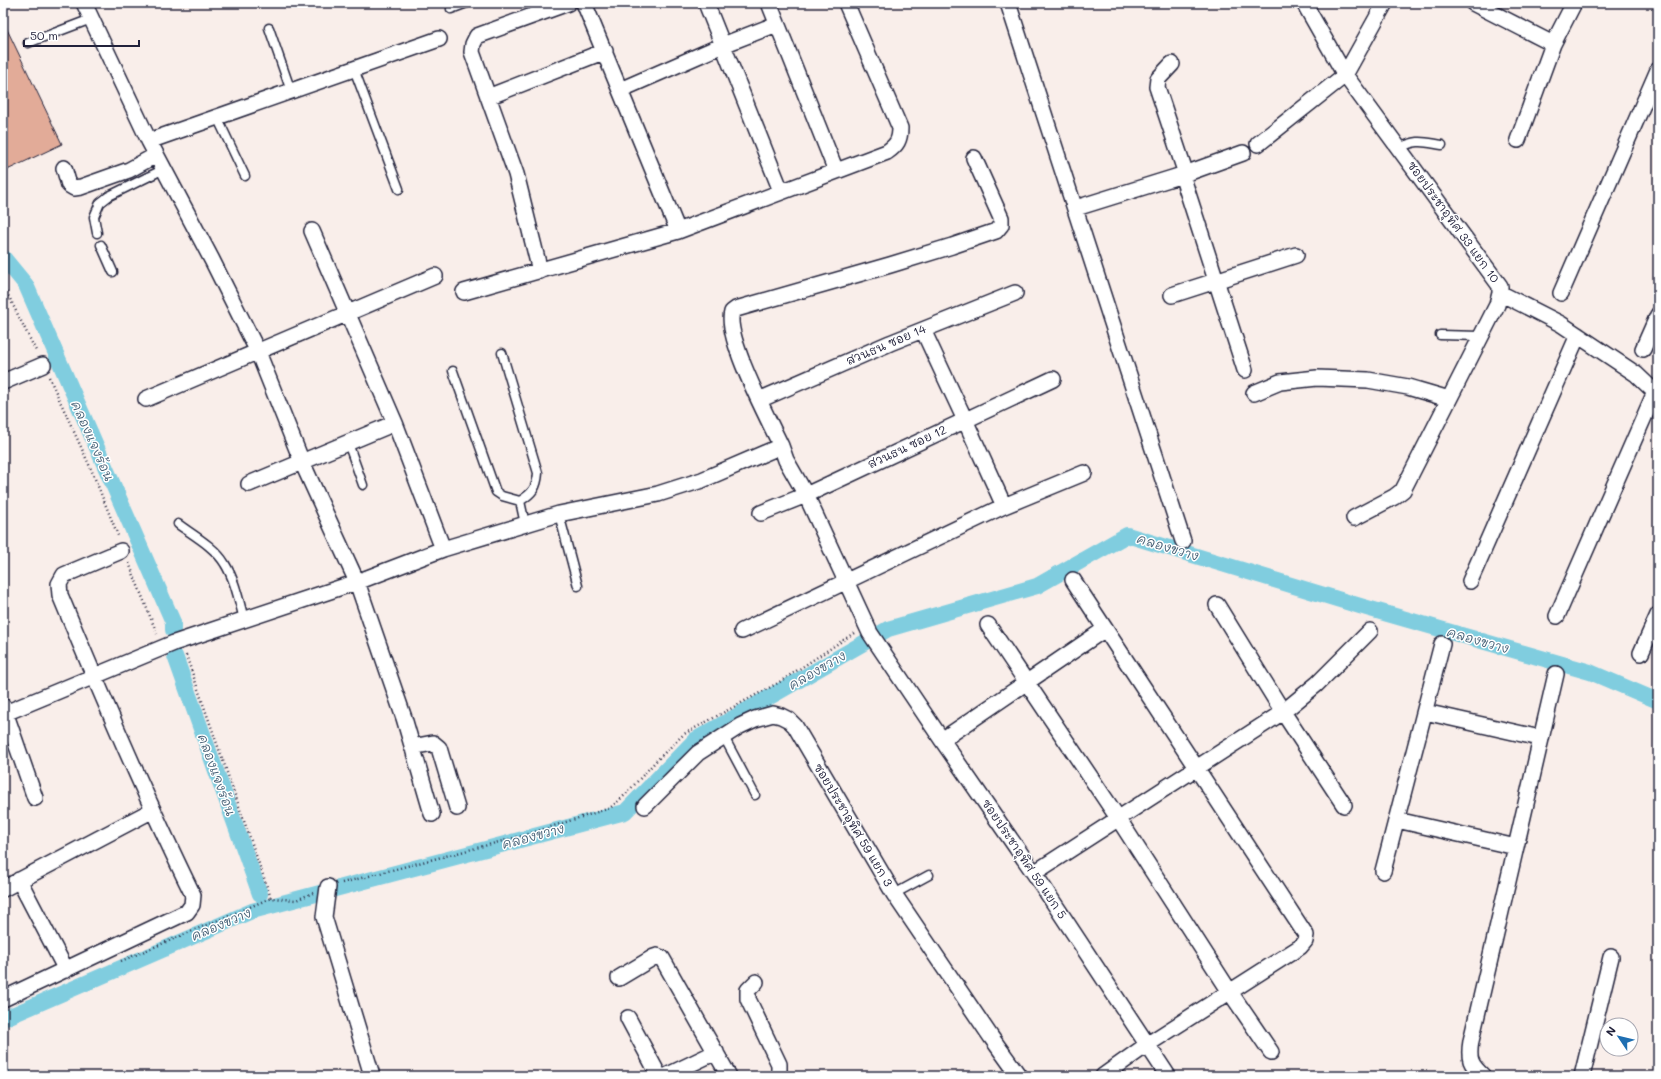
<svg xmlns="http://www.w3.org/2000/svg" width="1661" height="1079" font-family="Mali,'Playpen Sans Thai',sans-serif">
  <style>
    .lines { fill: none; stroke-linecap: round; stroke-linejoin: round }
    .canal { stroke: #80cddf; stroke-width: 16 }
    .building { fill: #e2ab98; stroke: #22223b }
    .lane-casing { stroke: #22223b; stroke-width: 11 }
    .street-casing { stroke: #22223b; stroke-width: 18 }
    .path { stroke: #22223b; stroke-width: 2.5; stroke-dasharray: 1 3; stroke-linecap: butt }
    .lane { stroke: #fff; stroke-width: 8 }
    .street { stroke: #fff; stroke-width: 15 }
    .labels { text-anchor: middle; stroke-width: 3; stroke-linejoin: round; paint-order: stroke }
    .street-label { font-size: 12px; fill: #22223b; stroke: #fff }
    .water-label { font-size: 13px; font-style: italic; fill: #435e74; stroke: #fff }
  </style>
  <rect width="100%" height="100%" fill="#f9eeea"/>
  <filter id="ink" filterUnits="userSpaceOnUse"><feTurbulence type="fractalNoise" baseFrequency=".025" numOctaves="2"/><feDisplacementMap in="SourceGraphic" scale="8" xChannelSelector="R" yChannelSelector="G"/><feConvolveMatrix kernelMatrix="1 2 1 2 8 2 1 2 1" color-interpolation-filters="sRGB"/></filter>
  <g filter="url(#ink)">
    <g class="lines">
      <path class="canal" d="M3,257L26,285L173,622V630
        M175,656L260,894
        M3,1019L252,911L625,812L695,740L888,629L1037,586L1127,535L1360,606L1590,672L1658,701
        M3,1075V1076"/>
    </g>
    <path class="building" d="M3,21L62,144L3,172Z"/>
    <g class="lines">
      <g class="lane-casing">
        <path id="lane" d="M451,9L467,3
          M269,28L291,91
          M28,43L91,19
          M354,69L399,189
          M217,117L245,176
          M1400,148C1417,139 1423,142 1442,145
          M97,233L94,217L100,203L109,196L164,169
          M101,245L113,272
          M1440,335L1480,336
          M453,371L496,492L502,496L520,501C533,493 537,487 538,473L502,353
          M348,443L363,485
          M520,501L525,524
          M559,514L578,586
          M178,524C193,535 215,547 225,564C235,580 239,601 244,619
          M724,737L755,795
          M894,894L929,875"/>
      </g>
      <g class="street-casing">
        <path id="street" d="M84,3L149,141L212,260L258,352L302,462L357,582L404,718L432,814
          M584,3L678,231
          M706,3L781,191
          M769,3L836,171
          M1008,3L1183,541
          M1304,3L1345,75L1500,286V293L1497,305L1403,490L1394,497L1354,518
          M1473,3L1553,44L1574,3
          M1172,64L1158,79L1157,87L1186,174
          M620,90L723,45L777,24
          M488,97L605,51
          M1518,140L1553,44
          M149,141L439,39
          M1258,144L1345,75L1385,3
          M64,168L69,185L74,188L81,187L129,170L156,155
          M1182,175L1245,370
          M1076,208L1182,175L1243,153
          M312,231L395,423L443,549
          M540,271L516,174L472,52L473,44L477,36L568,3
          M464,292L678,231L887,152C897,145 900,140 900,128L846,3
          M1500,293L1561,324L1636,374L1658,395
          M1561,293L1658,70
          M1172,295L1296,255
          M923,330L965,420L1004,506
          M1643,349L1658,315
          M3,382L43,365
          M1254,393L1280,382L1317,378L1368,380L1408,387L1449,399
          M146,399L435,276
          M759,400L890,343L1015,293
          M781,446C769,420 724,337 732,312L736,309L890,265L952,246L996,231L1001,225V218L974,158
          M249,484L395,423
          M761,513L806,495L1053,379
          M1073,580L1306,935L1305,941L1300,947L1148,1044L1103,1076
          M1470,581L1578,335
          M1217,605L1283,712L1344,805
          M1557,616L1655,392
          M988,625L1118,818L1230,992L1271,1052
          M742,631L1004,506L1084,473
          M1641,653L1658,615
          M3,706L35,798
          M1425,712L1540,738
          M3,714L174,643L357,582L443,549L559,514L658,494L702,480L781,446L786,460L806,495L870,633L942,740L1034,873L1168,1076
          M942,740L1105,629
          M412,747L433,743L439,748L457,808
          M645,806L698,753L740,726L755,719L773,714L781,716L789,720L795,726L894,894L991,1037L1019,1076
          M1397,820L1516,847
          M1383,871L1442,644
          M1034,873L1283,712L1317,684L1370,631
          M19,880L66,970
          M328,887L324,917L371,1072
          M3,889L153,810
          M619,978L654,957L657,956L662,958L729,1076
          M756,982L748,990V999L779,1064V1076
          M3,999L187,912L192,905L193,895C145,797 102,696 60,595L59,584L64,575L121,551
          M628,1018L659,1076
          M666,1076L716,1052
          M1483,1076C1470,1064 1468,1059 1471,1041L1556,674
          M1582,1076L1611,957"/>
      </g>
      <path class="path" d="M3,285L37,353
        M49,377L91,469L119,538
        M129,563L157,634
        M186,655L271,898L296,900L313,893
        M342,883L522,836L610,808L625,795L655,762L684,734L778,683L854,633
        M121,961L271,898"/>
      <use href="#lane" class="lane"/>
      <use href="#street" class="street"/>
    </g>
  </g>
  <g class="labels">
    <g class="street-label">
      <text transform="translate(1453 222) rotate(54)" y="4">ซอยประชาอุทิศ 33 แยก 10</text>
      <text transform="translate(886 345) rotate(-23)" y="4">สวนธน ซอย 14</text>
      <text transform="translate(907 447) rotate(-25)" y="4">สวนธน ซอย 12</text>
      <text transform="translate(853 825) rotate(59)" y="4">ซอยประชาอุทิศ 59 แยก 3</text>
      <text transform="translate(1024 859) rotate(56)" y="4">ซอยประชาอุทิศ 59 แยก 5</text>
    </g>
    <g class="water-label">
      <text transform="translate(93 441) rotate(66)" y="5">คลองแจงร้อน</text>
      <text transform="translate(1168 547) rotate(17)" y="5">คลองขวาง</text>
      <text transform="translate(1478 640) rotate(16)" y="5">คลองขวาง</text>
      <text transform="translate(817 670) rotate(-30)" y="5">คลองขวาง</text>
      <text transform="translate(217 775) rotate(70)" y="5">คลองแจงร้อน</text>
      <text transform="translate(533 836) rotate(-15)" y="5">คลองขวาง</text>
      <text transform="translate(221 924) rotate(-23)" y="5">คลองขวาง</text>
    </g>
  </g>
  <rect width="1661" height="1079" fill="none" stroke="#fff" stroke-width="16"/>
  <rect x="8" y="8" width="1645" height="1063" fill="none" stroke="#22223b" stroke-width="1.5" filter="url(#ink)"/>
  <g transform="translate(1619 1037) rotate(305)"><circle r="19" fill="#ffffff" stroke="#a7a7b1"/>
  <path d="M0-3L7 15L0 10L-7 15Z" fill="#1f6fb2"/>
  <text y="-6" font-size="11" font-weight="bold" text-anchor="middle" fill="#22223b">N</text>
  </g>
  <path d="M24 40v6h115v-6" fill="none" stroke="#22223b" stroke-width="2"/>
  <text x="30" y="40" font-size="12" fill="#22223b" stroke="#ffffff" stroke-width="3" paint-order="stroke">50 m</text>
</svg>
